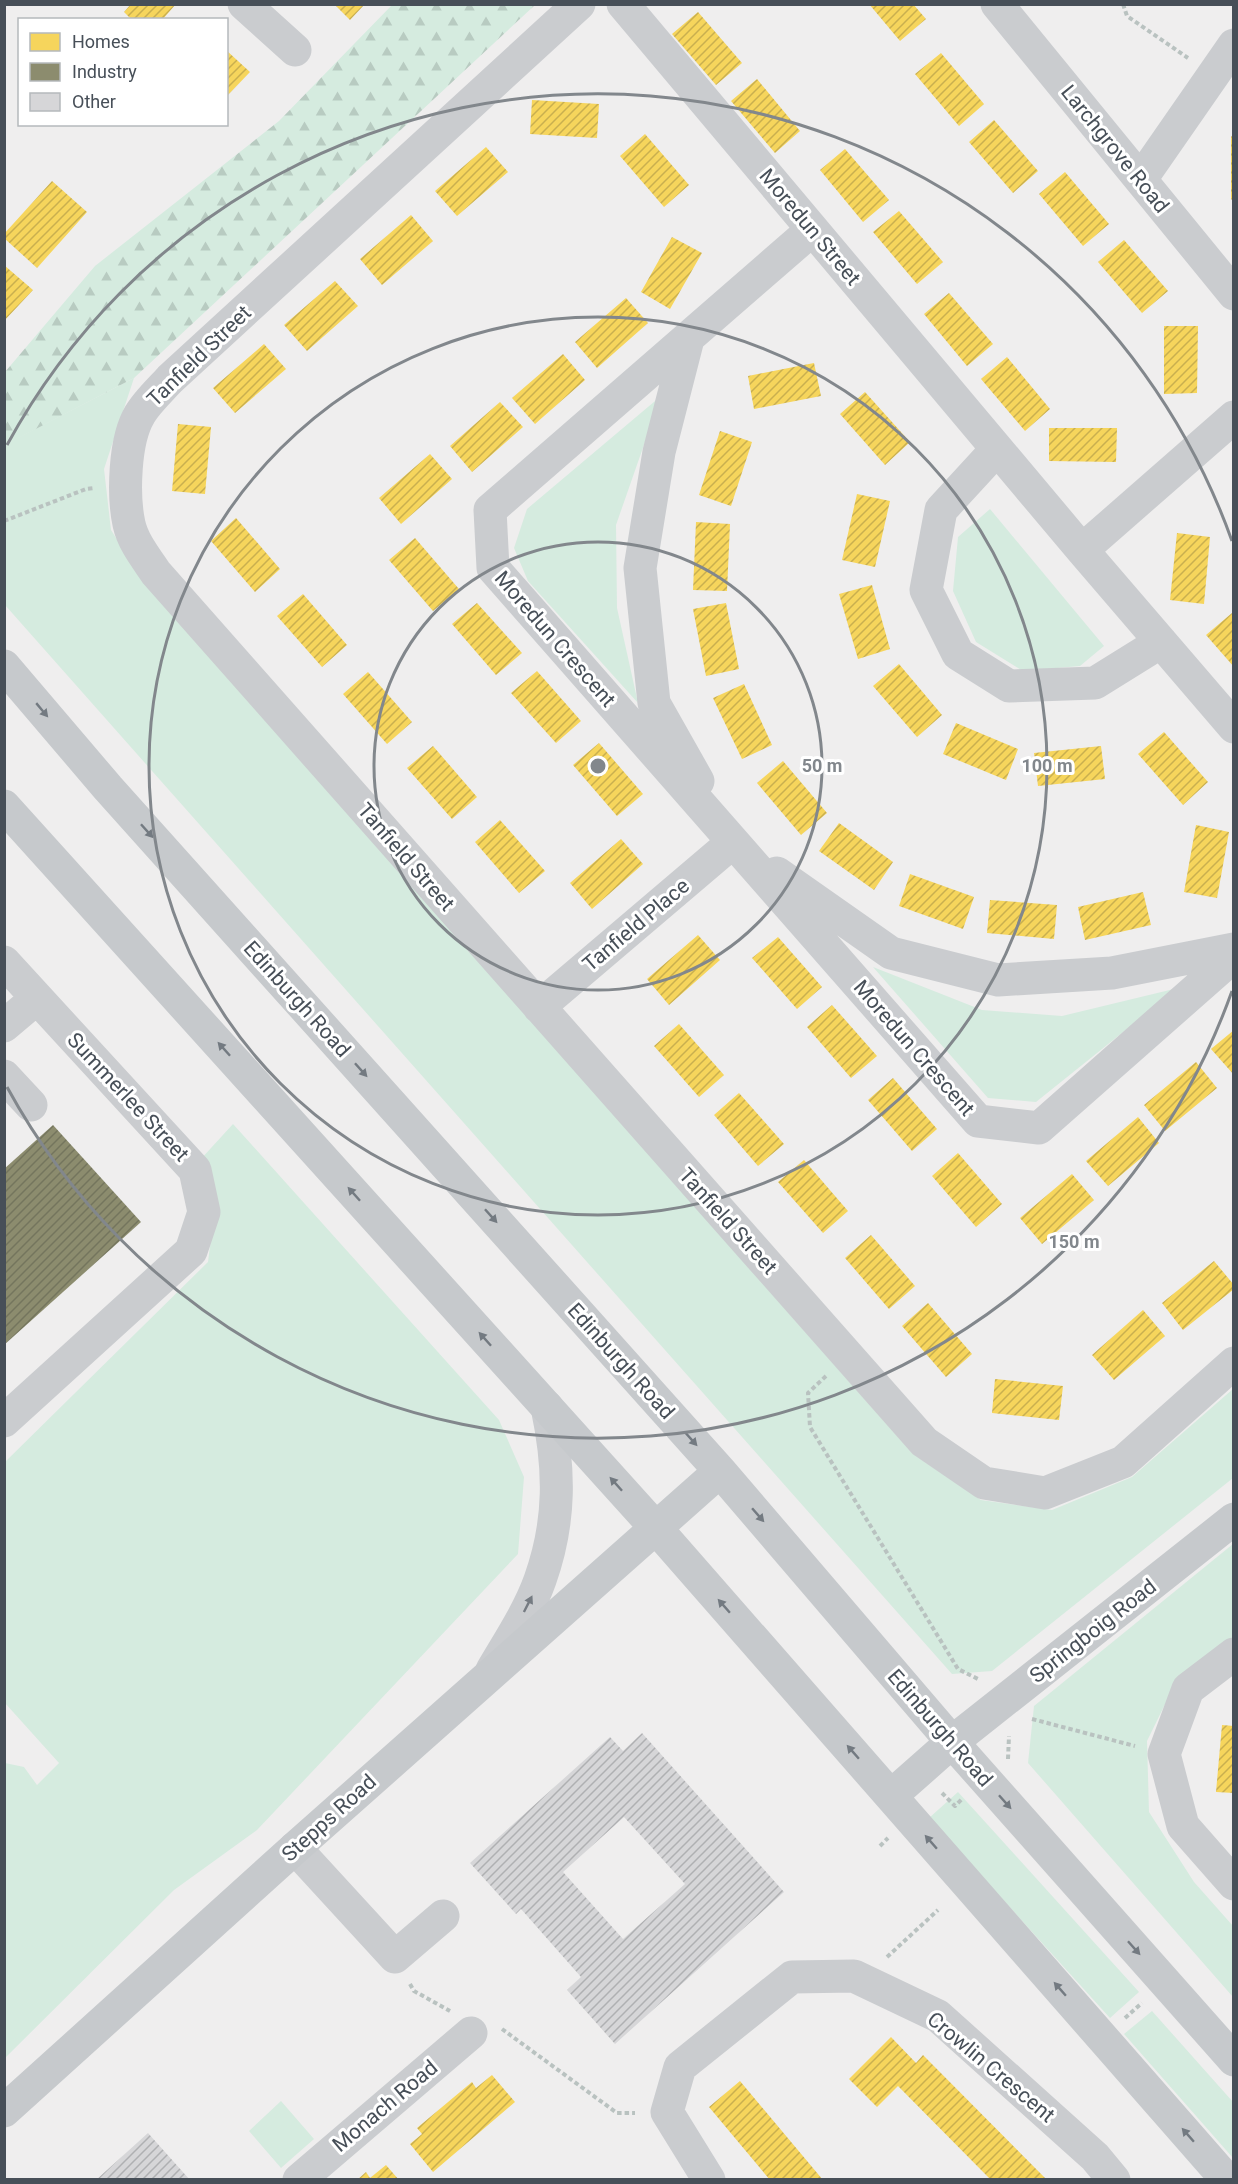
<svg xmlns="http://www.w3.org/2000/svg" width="1238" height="2184" font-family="Roboto,sans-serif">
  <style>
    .green { fill: #d5ebdf }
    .forest { fill: url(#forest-firs) }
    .homes { fill: url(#homes-hatch) }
    .industry { fill: url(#industry-hatch) }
    .building { fill: url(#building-hatch); fill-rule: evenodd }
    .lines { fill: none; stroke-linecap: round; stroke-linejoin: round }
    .path { stroke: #b9c2c0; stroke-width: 4; stroke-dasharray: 4.5 3; stroke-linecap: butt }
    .minor { stroke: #cacccf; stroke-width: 33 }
    .major { stroke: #c6c9cc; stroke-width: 33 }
    .oneway { fill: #737a81 }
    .oneway2 { fill: #757b82 }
    .ring { fill: none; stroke: #82878c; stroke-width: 3 }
    .labels { text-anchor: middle; stroke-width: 6; stroke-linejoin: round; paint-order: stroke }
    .street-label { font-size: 21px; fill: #474f58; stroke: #fff }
    .centre { fill: #82878c; stroke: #fff; stroke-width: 3 }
    .ring-label { font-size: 18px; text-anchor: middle; font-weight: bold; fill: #82878c; stroke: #fff; stroke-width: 6; stroke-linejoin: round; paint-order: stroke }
  </style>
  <defs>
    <pattern id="forest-firs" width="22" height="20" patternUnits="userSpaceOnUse" patternTransform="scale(1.5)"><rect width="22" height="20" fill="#d5ebdf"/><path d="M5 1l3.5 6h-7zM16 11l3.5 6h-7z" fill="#b8cbc1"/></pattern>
    <pattern id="homes-hatch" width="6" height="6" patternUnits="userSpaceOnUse" patternTransform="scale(1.5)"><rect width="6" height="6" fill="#f6d55c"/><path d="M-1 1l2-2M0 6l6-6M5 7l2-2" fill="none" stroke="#c9af4f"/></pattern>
    <pattern id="industry-hatch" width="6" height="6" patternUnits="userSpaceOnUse" patternTransform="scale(1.5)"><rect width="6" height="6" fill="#8c8c6e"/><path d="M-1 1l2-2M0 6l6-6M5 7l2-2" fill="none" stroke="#74755d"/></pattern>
    <pattern id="building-hatch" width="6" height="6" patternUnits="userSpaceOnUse" patternTransform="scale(1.5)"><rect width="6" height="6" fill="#d6d6d8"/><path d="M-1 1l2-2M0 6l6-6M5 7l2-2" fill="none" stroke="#afb0b2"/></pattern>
  </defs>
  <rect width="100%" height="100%" fill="#efeeee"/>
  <path class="green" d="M134,378L104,469L111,530L144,582L913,1454L981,1500L1052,1510L1132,1477L1233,1389V1478L992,1671L952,1674L5,605L4,445Z
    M661,396L616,525L617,608L638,703L528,581L514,548L527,509Z
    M990,509L1104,646L1080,666L1023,671L976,642L953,591L958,537Z
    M873,967L982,1010L1062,1016L1178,988L1036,1102L988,1098Z
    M233,1124L499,1420L524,1477L518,1554L257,1830L174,1890L5,2058V1763L24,1767L37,1785L59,1763L5,1703V1462L208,1262L216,1199L200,1160Z
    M1233,1544V1640L1172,1690L1147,1741L1149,1812L1194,1882L1233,1926V1997L1028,1763L1034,1706Z
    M958,1792L1139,1992L1110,2018L929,1818Z
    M1152,2011L1233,2102V2158L1124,2034Z
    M281,2101L314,2139L281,2168L249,2131Z"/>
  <path class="forest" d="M392,5H535L134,378L5,445V372L95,266L279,121Z"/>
  <path class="homes" d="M131,4H176L162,20H132L124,12Z
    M334,4H365L350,20Z
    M869,4H913L926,19L900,41Z
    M698,12L742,63L716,85L672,34Z
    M226,50L250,72L226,97Z
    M941,53L984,104L959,126L915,74Z
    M757,79L800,131L775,153L731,101Z
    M532,100L599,104L597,138L530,134Z
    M994,120L1038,171L1013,193L969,142Z
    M1234,133V202L1231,199V137Z
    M645,134L689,185L664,207L620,156Z
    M486,147L508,172L457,216L435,191Z
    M845,149L889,200L863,222L820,170Z
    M1065,172L1109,224L1083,246L1039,194Z
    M52,181L87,212L37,268L4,238V234Z
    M899,211L943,262L917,284L873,232Z
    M411,215L433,241L382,285L360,259Z
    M672,237L702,253L670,309L641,292Z
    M1124,240L1168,291L1142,313L1098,262Z
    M4,265L33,290L4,321Z
    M335,281L358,306L307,351L284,325Z
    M949,293L993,344L967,366L924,314Z
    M626,298L648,323L597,368L575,342Z
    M1164,326H1198L1197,393L1164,394Z
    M264,344L286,369L235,413L213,388Z
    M563,354L585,380L535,424L512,398Z
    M1007,357L1050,409L1025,431L981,379Z
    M814,363L821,396L754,409L748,376Z
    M865,392L910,442L885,465L840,414Z
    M500,402L523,427L472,472L450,446Z
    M178,424L211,427L205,494L172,491Z
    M1049,428H1117L1116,462L1049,461Z
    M720,431L752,442L731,506L699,495Z
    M430,454L452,479L401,524L379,498Z
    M857,494L890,501L875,567L842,560Z
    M236,518L280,569L255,592L211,541Z
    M696,522L730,524L727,591L693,590Z
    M1177,533L1210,537L1204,604L1170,600Z
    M415,538L459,589L433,611L389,560Z
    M872,585L890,649L858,659L839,594Z
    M303,594L347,645L322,667L277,616Z
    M477,603L522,653L496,675L452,624Z
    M726,603L739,669L706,676L693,609Z
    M1232,613L1234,615V667L1206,635Z
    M899,664L942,715L917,737L873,686Z
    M537,671L581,721L556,743L511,693Z
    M368,672L412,722L387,744L343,694Z
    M744,684L772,745L742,759L713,698Z
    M956,723L1018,749L1006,780L943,754Z
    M1164,732L1208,782L1183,805L1138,754Z
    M599,743L643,794L617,816L573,765Z
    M433,746L477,797L452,819L407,768Z
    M1101,746L1105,779L1038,786L1034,753Z
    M783,761L827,813L801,835L757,783Z
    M500,820L545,871L519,893L475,842Z
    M839,823L893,862L874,890L819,851Z
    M1196,825L1229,832L1217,898L1184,892Z
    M621,839L643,864L592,909L570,883Z
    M910,874L974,897L963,929L899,906Z
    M1143,892L1151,925L1085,940L1078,907Z
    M990,900L1057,905L1054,939L987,933Z
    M698,935L720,960L669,1005L647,979Z
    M778,937L822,987L797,1009L752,958Z
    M832,1005L877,1056L851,1078L807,1027Z
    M679,1024L724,1075L699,1097L654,1046Z
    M1234,1030V1075L1211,1049Z
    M1196,1062L1217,1088L1165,1131L1144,1105Z
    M893,1078L937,1129L912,1151L868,1100Z
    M739,1093L784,1144L758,1166L714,1115Z
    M1138,1117L1159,1143L1108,1186L1086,1161Z
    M958,1153L1002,1204L976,1227L932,1176Z
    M804,1160L848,1211L823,1233L778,1182Z
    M1072,1174L1094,1200L1042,1244L1020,1218Z
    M871,1235L915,1286L889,1309L845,1258Z
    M1214,1261L1234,1285V1289L1183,1330L1162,1303Z
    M928,1303L972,1354L946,1377L902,1326Z
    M1143,1310L1165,1336L1114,1380L1092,1355Z
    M995,1379L1063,1386L1059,1420L992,1413Z
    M1222,1725L1234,1726V1793L1216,1792Z
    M891,2037L916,2063L923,2055L1047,2180H991L898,2086L877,2107L849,2079Z
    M492,2075L515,2102L433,2172L410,2144L422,2134L417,2128L472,2082L476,2088Z
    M740,2081L823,2180H770L709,2107Z
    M386,2165L399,2180H357L366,2172L370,2178Z"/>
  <path class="industry" d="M53,1125L141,1222L4,1345V1169Z"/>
  <path class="building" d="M642,1733L784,1892L615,2044L567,1990L581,1977L521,1909L516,1914L470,1863L610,1737L623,1751ZM624,1817L685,1884L623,1939L563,1872Z
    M148,2133L190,2180H96Z"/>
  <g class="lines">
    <path class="path" d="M1123,4L1127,16L1188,58
      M4,521L86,489L94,488
      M826,1376L808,1393L810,1427L958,1669L980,1680
      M1032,1719L1135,1746
      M1008,1759L1009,1736
      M942,1793L955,1806L962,1799
      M880,1846L888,1838
      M887,1957L938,1910
      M410,1984L414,1991L450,2011
      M1125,2018L1142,2003
      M502,2029L617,2113H635"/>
    <path class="minor" d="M244,4L295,50
      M579,4L170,379C160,390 147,402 140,414C124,440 123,496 129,524C133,542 146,558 156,573L924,1442L984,1483L1045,1493L1123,1462L1234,1363
      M623,4L1082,550L1234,727
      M997,4L1234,294
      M1141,179L1234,45
      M812,230L490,510L493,568L978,1121L1039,1128L1234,956
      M688,339L659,452L640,568L654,703L698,781
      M997,449L941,510L926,590L958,654L1009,686L1095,683L1161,642
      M1082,550L1234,417
      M777,873L891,953L998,980L1112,973L1234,949
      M4,962L195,1170L204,1212L191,1251L4,1421
      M539,1007L733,842
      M4,1026L37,998
      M4,1076L31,1105
      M1234,1654L1188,1689L1164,1754L1183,1826L1234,1884
      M492,1670C509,1641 529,1611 540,1580C561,1521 560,1468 547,1407
      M295,1848L395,1957L443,1916
      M299,2180L471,2033
      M709,2180L667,2112L680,2067L792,1977L854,1976L938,2016L1095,2157L1114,2180"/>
    <path class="major" d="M4,666L108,788L720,1471L952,1742L1234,2060
      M4,806L655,1527L1227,2180
      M891,1796L952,1742L1234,1519
      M4,2111L295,1848L720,1471"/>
  </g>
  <defs><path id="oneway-solid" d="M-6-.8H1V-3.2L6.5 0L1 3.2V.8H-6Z" transform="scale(1.5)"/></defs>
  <g class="oneway">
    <use href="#oneway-solid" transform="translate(42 710) rotate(50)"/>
    <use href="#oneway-solid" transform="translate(147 831) rotate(48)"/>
    <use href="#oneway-solid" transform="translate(224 1049) rotate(-132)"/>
    <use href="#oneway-solid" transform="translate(361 1070) rotate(48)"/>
    <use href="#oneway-solid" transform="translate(354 1194) rotate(-132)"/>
    <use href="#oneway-solid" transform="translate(491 1216) rotate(48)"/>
    <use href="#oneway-solid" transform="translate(485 1339) rotate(-132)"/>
    <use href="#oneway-solid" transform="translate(691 1439) rotate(48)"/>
    <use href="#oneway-solid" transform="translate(616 1484) rotate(-132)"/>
    <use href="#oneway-solid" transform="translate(758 1515) rotate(49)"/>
    <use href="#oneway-solid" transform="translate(724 1606) rotate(-131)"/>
    <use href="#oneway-solid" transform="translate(853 1752) rotate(-131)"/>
    <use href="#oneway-solid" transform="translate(1005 1802) rotate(48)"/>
    <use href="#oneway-solid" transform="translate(931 1842) rotate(-131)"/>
    <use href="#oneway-solid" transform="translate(1134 1948) rotate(48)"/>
    <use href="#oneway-solid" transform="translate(1060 1989) rotate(-131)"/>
    <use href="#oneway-solid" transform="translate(1188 2135) rotate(-131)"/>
  </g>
  <use class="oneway2" href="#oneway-solid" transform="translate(528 1604) rotate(-63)"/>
  <g class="ring">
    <circle cx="598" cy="766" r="224"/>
    <circle cx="598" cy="766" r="449"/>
    <path d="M1232 991A673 673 0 0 1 7 1087M7 445A673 673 0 0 1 1232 541"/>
  </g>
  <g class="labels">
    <g class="street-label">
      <text transform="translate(1115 149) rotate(51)" y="7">Larchgrove Road</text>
      <text transform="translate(810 227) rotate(50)" y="7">Moredun Street</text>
      <text transform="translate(199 356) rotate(-44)" y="7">Tanfield Street</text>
      <text transform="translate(555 639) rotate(49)" y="7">Moredun Crescent</text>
      <text transform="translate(406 857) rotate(49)" y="7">Tanfield Street</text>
      <text transform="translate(636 925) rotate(-40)" y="7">Tanfield Place</text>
      <text transform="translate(297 999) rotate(48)" y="7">Edinburgh Road</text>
      <text transform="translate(914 1048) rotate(49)" y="7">Moredun Crescent</text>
      <text transform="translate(128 1097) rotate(47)" y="7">Summerlee Street</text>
      <text transform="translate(728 1221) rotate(48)" y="7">Tanfield Street</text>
      <text transform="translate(621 1361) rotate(48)" y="7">Edinburgh Road</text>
      <text transform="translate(1093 1631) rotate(-38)" y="7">Springboig Road</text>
      <text transform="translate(940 1728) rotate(49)" y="7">Edinburgh Road</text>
      <text transform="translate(329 1818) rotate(-42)" y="7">Stepps Road</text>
      <text transform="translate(991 2067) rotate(40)" y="7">Crowlin Crescent</text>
      <text transform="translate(385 2106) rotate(-40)" y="7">Monach Road</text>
    </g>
  </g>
  <circle cx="598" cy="766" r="9" class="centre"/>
  <g class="ring-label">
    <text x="822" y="772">50 m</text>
    <text x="1047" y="772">100 m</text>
    <text x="1074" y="1248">150 m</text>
  </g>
  <rect width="1238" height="2184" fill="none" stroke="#474f58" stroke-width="12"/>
  <rect x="18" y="18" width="210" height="108" fill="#ffffff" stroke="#b5b9bc" stroke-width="1.5"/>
  <rect x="30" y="33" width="30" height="18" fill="#f6d55c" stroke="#b5b9bc" stroke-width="1.5"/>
  <text x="72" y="48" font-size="18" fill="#474f58">Homes</text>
  <rect x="30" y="63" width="30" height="18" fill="#8c8c6e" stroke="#b5b9bc" stroke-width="1.5"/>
  <text x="72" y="78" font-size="18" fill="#474f58">Industry</text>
  <rect x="30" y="93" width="30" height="18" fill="#d6d6d8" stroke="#b5b9bc" stroke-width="1.5"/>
  <text x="72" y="108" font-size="18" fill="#474f58">Other</text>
</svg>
